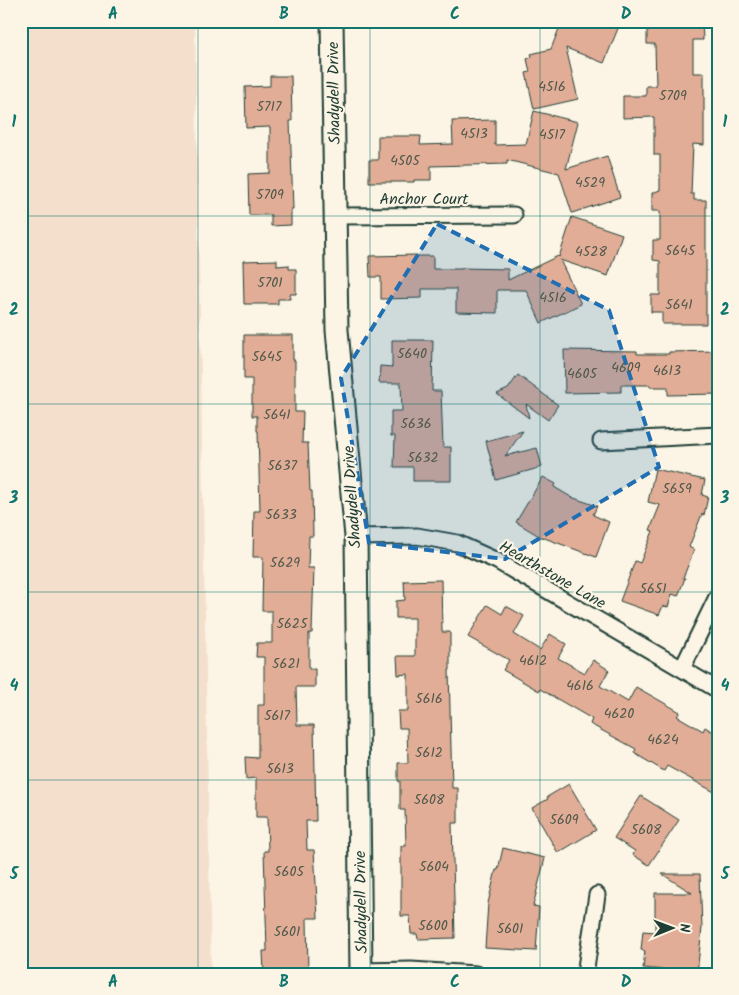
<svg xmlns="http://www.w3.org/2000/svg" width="739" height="995" font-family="Kalam,sans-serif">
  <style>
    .built { fill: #f4dfcd }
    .building { fill: #e2ad96; stroke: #1f3d34 }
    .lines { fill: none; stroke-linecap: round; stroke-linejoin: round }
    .street-casing { stroke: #1f3d34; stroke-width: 19 }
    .secondary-casing { stroke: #1f3d34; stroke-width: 25 }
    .street { stroke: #fcf5e5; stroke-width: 15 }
    .secondary { stroke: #fcf5e5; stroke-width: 21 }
    .marked { fill: #1f6fb2; fill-opacity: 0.2; stroke: #1f6fb2; stroke-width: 4; stroke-dasharray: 10 6; stroke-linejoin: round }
    .grid { fill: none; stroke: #0f766e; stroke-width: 1; stroke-opacity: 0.55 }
    .labels { text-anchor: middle; stroke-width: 4.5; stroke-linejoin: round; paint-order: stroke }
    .number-label { font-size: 14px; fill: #50594c }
    .street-label { font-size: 16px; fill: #1f3d34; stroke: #fcf5e5 }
    .neatline { fill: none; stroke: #0f766e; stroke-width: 2 }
    .grid-label { font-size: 16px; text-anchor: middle; font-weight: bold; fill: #0f766e }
  </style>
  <rect width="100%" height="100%" fill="#fcf5e5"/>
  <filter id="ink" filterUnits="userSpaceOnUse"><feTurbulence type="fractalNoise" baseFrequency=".02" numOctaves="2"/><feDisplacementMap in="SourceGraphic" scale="10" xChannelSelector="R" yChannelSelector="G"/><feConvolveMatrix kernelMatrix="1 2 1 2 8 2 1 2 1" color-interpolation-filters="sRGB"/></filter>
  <g filter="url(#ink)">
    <path class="built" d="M21,21H195L211,974H21Z"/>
    <path class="building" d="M562,21H621L604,63L566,48L578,99L534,109L526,73L530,72L527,59L532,57L531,54L551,49Z
      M702,21L703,40H693V73H704V145L693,144L691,194H694V200H706V324H662V312H651V295H660V261L653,260V240H660V211H652V193L660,190V155H654V117L623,118V96H646V86H656L655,44H647V30H654V22Z
      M270,76H291L292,121H290L293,209H291V225L271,226V215H249L248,174L270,173V127L246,128L245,87L270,86Z
      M534,111L578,122L566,169L607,156L620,197L572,213L559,173L507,160V164L431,166V180H414V182H369V160H378V136H421L420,145L453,144L452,121L495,120V145L526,144Z
      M572,217L622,234L608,276L560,260L581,304L541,323L526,290H497V313L456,312V289H422V298L381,299V277H370L369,256L417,255V256H433V269H462V268L508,269V280L558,256L559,257Z
      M277,260V266L289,265V269H296V294H290V299H278V304H244L243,261Z
      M244,335H293V360H295V412H303L302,443H308L310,491H312L313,536H309L308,568H314L312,633H309V669H315V687H296L297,725H314L316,821H306L307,850H314L318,918H307L308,974H264L263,951H267L264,851H268L267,817H256V778L246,779L245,757L258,758V705H264V657H256L257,643H272V611H262L263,557H253L254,511H260L258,431H257V416H252V379H244Z
      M392,340H433L432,391H441L443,447H451V481H413V467H394L395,436H391V411H402L401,383H379L380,366L392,367Z
      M564,350L637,351V354H669V352L718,351V394L668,395V387H650V385H621V392L565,393Z
      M518,375L558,405L548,420L526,404L529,418L497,394L508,389Z
      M523,431L505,456L537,448L542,467L496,480L486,441Z
      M655,469L705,480L702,495L708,497L704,515L702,514L689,547L694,550L683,578H685L678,596L672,594L668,607L663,606L659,615L620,601L635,561L640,563L653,531L650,530L660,505L648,502Z
      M543,477L556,484L554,487L571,497L597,506L593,515L609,522L596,557L539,536L516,522Z
      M441,580L442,632H450V670H449L452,788H458V823H452L455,938L418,939L417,934H411L410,916H401V846H406L405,810H400V781H398V763H408L407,728H399L398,711H408V674L398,675L397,656H415V618H396V601L405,600L404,581Z
      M487,605L502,614L506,606L524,616L514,634L540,650L550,634L566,644L558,658L585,673L593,660L609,670L600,686L628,702L636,687L680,712L677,716L703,731L705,727L718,735V794L667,766L664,771L634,753L636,749L590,724L592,719L540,689L539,691L503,670L509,660L468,637Z
      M569,784L596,830L558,853L532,808L548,799L547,797Z
      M641,796L679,820L649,865L633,855L635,851L614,838Z
      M503,848L545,858L533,906L539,907L536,951L485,948L488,903L496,870H498Z
      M662,874H700L702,928L697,973L643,968L645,951L641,950L643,931L655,932V893H692Z"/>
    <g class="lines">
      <g class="street-casing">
        <path id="street" d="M335,216L514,215
          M601,441L718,435
          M356,537L417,536L457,543L497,561L718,690
          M682,669L718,595
          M361,971L411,970L476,974
          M585,974L597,895"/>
      </g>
      <g class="secondary-casing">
        <path id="secondary" d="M332,21L337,330L356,537L361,974"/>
      </g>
      <use href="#street" class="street"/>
      <use href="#secondary" class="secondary"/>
    </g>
  </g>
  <path class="marked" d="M437,224L609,310L659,467L505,559L369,543L341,378Z"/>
  <path class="grid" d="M198,21V974M370,21V974M540,21V974M21,216H718M21,404H718M21,592H718M21,780H718"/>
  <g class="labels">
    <g class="number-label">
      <text x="552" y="91">4516</text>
      <text x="673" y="100">5709</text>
      <text x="269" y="111">5717</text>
      <text x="474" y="138">4513</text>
      <text x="552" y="139">4517</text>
      <text x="405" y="165">4505</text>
      <text x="590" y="187">4529</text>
      <text x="270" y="199">5709</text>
      <text x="680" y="255">5645</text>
      <text x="591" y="256">4528</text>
      <text x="270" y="287">5701</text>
      <text x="553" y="302">4516</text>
      <text x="679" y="309">5641</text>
      <text x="412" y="358">5640</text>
      <text x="267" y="361">5645</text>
      <text x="626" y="372">4609</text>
      <text x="667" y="375">4613</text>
      <text x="582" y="378">4605</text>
      <text x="277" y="419">5641</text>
      <text x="416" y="428">5636</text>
      <text x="423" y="462">5632</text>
      <text x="282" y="470">5637</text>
      <text x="677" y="493">5659</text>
      <text x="281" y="519">5633</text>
      <text x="285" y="567">5629</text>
      <text x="653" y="593">5651</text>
      <text x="292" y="628">5625</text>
      <text x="533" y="665">4612</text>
      <text x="286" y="668">5621</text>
      <text x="580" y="690">4616</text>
      <text x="429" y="703">5616</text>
      <text x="619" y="718">4620</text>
      <text x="277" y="720">5617</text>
      <text x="663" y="744">4624</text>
      <text x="429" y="757">5612</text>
      <text x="280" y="773">5613</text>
      <text x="429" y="804">5608</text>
      <text x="564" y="824">5609</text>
      <text x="646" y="834">5608</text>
      <text x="434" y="871">5604</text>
      <text x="289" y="876">5605</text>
      <text x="433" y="930">5600</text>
      <text x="510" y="933">5601</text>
      <text x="287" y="936">5601</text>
    </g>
    <g class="street-label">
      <text transform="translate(333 93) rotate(-91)" y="6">Shadydell Drive</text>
      <text x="424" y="204">Anchor Court</text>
      <text transform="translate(351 497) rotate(-94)" y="6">Shadydell Drive</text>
      <text transform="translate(553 574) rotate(30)" y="6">Hearthstone Lane</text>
      <text transform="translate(360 902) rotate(-91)" y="6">Shadydell Drive</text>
    </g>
  </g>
  <rect width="739" height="995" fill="none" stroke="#fcf5e5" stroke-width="55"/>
  <g transform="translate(672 928) rotate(89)" stroke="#fcf5e5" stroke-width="4" paint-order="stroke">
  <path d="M0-4L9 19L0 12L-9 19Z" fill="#1f3d34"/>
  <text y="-8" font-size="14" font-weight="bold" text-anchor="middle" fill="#1f3d34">N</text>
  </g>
  <rect x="28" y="28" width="684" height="940" class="neatline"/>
  <g class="grid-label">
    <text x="113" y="19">A</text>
    <text x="284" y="19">B</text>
    <text x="455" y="19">C</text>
    <text x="626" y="19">D</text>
    <text x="14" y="127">1</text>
    <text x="725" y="127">1</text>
    <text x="14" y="315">2</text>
    <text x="725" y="315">2</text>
    <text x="14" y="503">3</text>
    <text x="725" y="503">3</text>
    <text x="14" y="691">4</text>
    <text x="725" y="691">4</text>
    <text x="14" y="879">5</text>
    <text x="725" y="879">5</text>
    <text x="113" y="987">A</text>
    <text x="284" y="987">B</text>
    <text x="455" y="987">C</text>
    <text x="626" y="987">D</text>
  </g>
</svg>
